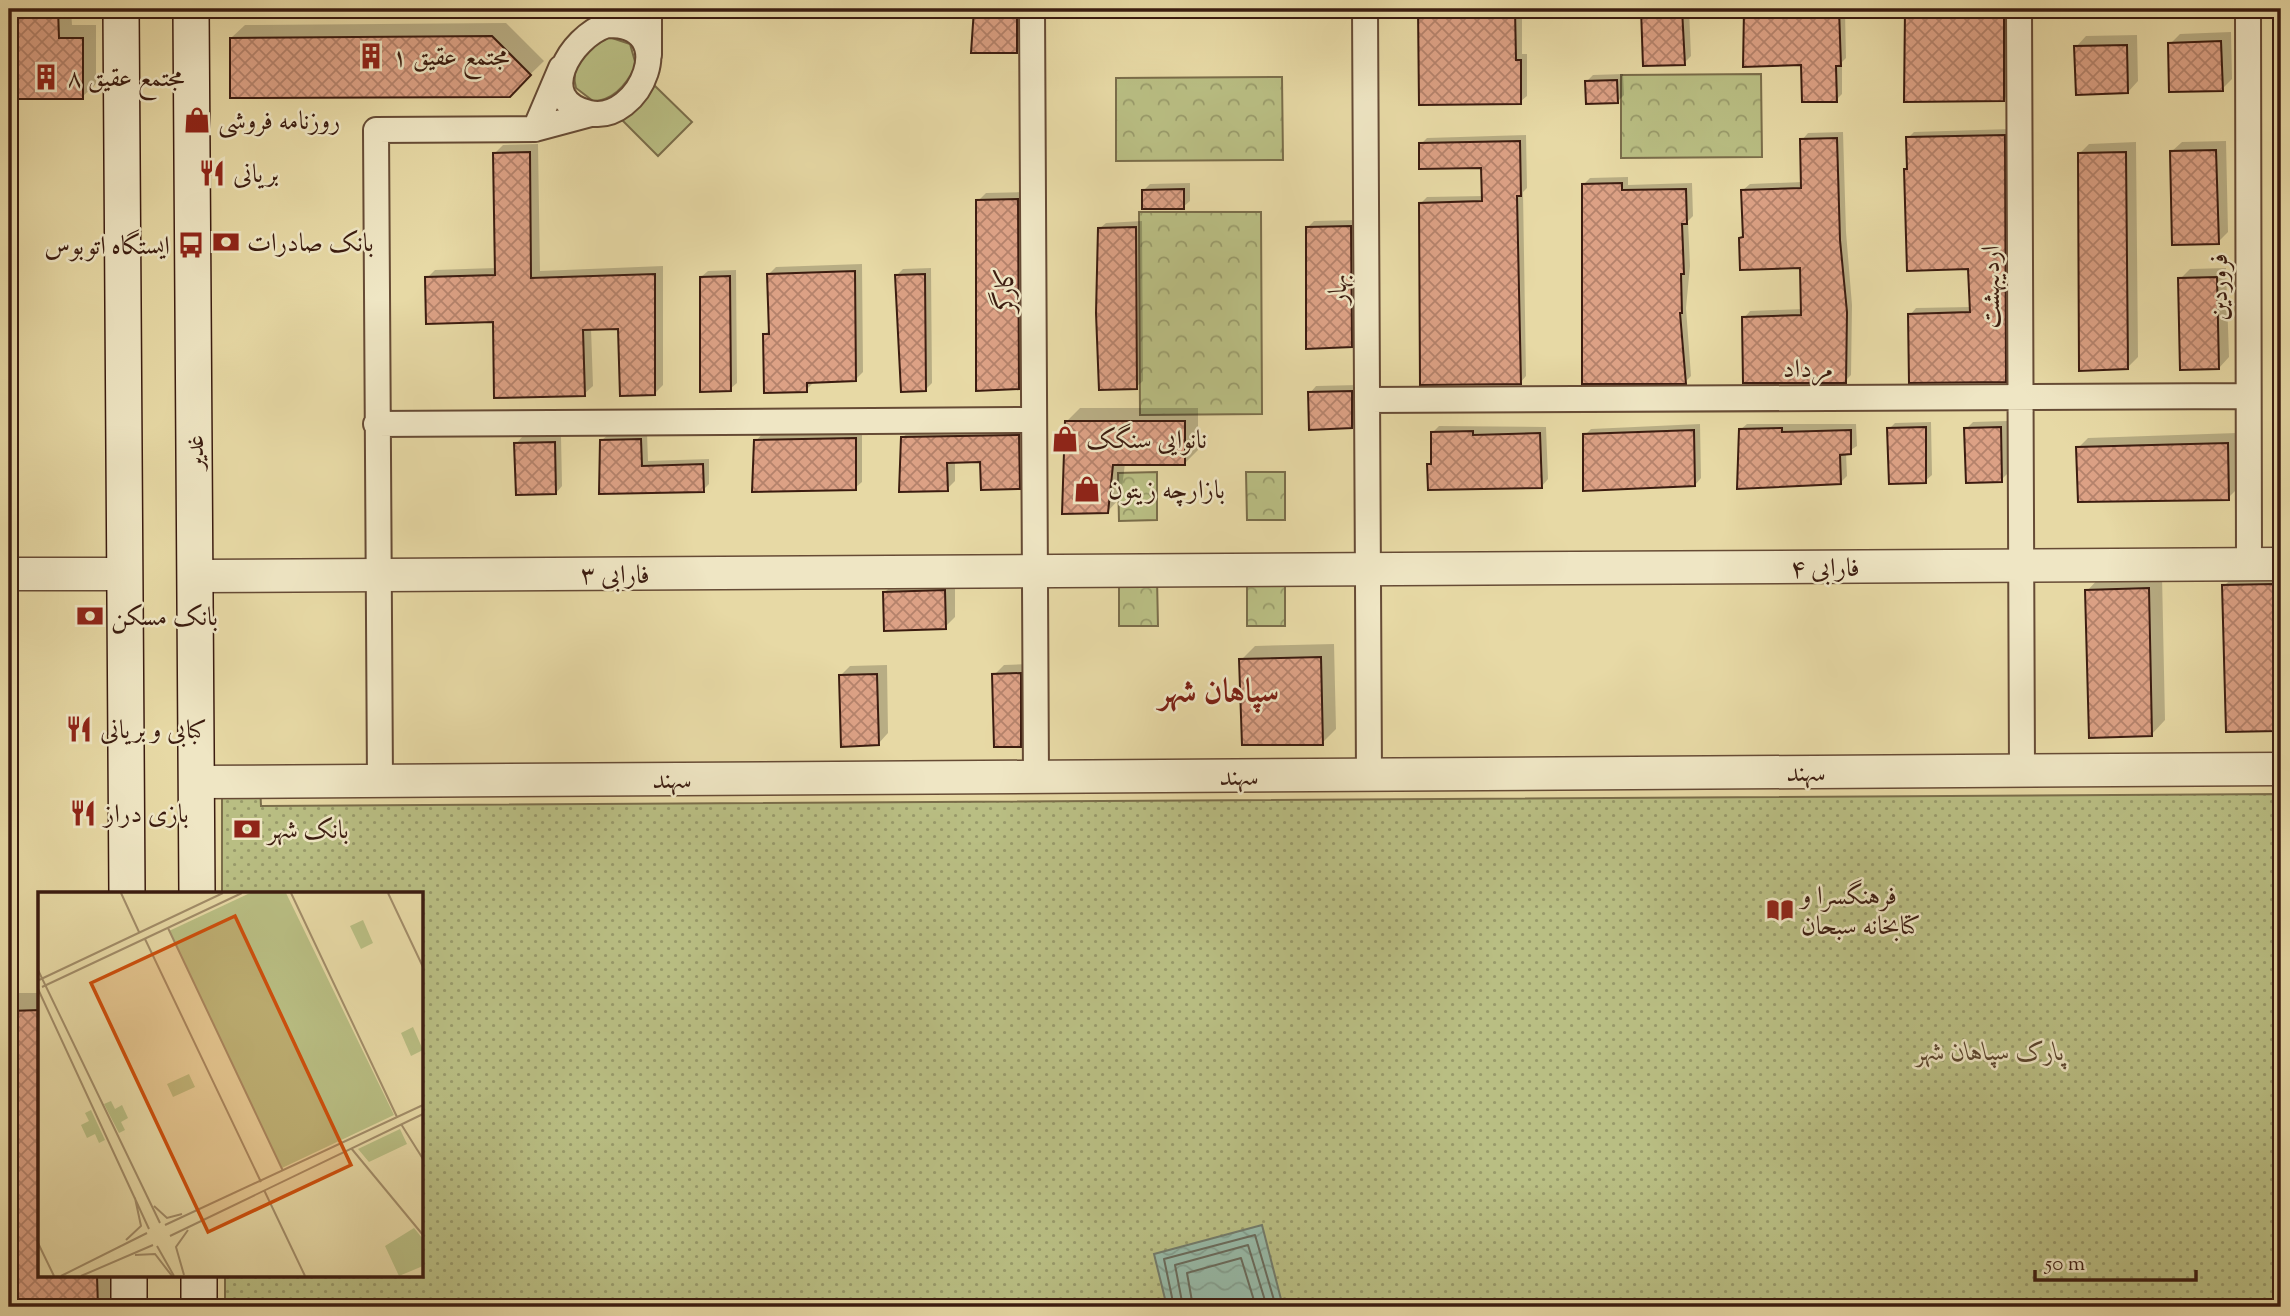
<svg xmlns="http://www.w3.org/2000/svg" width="2290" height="1316" font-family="'Sorts Mill Goudy',Amiri,serif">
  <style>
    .grass { fill: #b9be83; stroke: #7a6d4a; stroke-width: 2 }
    .forest { fill: url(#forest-crowns); stroke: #7a6d4a; stroke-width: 2 }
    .park { fill: url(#park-dots); stroke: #7a6d4a; stroke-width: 2 }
    .water { fill: url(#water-waves); stroke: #727b6b; stroke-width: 2 }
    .shadow { fill: #0003 }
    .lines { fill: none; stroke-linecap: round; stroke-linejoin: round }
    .shore { stroke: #696b5c; stroke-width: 2 }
    .building { fill: url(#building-cross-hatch); stroke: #3b1c10; stroke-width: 2 }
    .minor-casing { stroke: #664b35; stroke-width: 28 }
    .tertiary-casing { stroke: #664b35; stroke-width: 35 }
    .secondary-casing { stroke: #3b1c10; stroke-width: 38 }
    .minor { stroke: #efe6c4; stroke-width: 24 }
    .tertiary { stroke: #efe6c4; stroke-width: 32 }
    .secondary { stroke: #efe6c4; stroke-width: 35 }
    .labels { text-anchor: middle; stroke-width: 5; stroke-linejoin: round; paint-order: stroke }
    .poi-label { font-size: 26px; fill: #3b1c10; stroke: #efe6c4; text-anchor: start }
    .street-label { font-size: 26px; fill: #3b1c10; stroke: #efe6c4 }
    .park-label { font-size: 26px; font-style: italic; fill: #5a442d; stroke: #efe6c4 }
    .district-label { font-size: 33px; font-weight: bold; fill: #7a1f14; stroke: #efe6c4 }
    .inset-road { fill: none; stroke: #a28d69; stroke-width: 2 }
    .view { fill: #ce500d; fill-opacity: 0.15; stroke: #ce500d; stroke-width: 3.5 }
    .inset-edge { fill: none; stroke: #3b1c10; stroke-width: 3.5 }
  </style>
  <defs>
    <pattern id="forest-crowns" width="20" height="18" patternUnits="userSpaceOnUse" patternTransform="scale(1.75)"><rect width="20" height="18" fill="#b9be83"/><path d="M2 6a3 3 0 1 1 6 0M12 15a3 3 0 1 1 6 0" fill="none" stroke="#989a6a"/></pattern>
    <pattern id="park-dots" width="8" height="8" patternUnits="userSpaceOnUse" patternTransform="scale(1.75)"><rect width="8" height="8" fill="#b9be83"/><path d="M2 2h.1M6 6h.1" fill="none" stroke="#989a6a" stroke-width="1.8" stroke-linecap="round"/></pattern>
    <pattern id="water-waves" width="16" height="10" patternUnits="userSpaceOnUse" patternTransform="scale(1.75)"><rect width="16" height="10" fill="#97baa8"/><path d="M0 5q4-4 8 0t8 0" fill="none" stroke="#839f90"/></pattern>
    <pattern id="building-cross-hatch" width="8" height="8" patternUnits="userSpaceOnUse" patternTransform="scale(1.75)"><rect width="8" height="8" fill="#dca185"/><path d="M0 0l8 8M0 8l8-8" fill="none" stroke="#b4826b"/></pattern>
  </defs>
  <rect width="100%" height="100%" fill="#e7d9a5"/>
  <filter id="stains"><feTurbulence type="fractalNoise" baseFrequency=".00286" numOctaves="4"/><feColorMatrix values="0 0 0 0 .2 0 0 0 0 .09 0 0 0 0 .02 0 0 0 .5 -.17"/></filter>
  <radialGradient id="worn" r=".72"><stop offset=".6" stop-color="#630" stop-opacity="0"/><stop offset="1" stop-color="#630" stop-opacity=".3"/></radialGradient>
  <path class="grass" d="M609,37L630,44L636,65C628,82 614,101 593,101L576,88C569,64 590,47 609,37Z
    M654,85L692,122L658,156L621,119Z"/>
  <path class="forest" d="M1761,74L1762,157L1621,158V75Z
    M1282,77L1283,160L1116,161V78Z
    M1139,212H1261L1262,414L1140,415Z
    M1157,472V520L1119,521L1118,473Z
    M1246,472H1285V520H1247Z
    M1285,577V626H1247V578Z
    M1119,578H1157L1158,626H1119Z"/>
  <path class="park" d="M222,784H260L261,806L2281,794V1307H225V1276H422V894H222Z"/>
  <path class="water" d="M1262,1225L1283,1307H1167L1154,1254Z"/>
  <path class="shadow" d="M9,9H71L72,25H96V84L82,97L9,98Z
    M975,9H1024V44L1017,51L976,28Z
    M1418,9H1522V54H1527V96L1520,102L1421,103Z
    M1578,9H1689L1691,56L1684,63L1643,15L1578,16Z
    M1745,9H1848L1845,11L1846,58L1842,62V94L1836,100L1802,63L1745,65Z
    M1906,9H2011V92L2004,99L1906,100Z
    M506,23L544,61L509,95L231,38L245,25Z
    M2231,32L2232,79L2222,89L2170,44L2180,34Z
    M2137,35L2138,81L2128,92L2076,47L2086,36Z
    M1623,74L1624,95L1617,102L1587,81L1593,75Z
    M2010,129L2011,374L2005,380L1910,315L1916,308L1971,307L1969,267L1905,170L1909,166L1908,138L1914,132Z
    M1843,132L1846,232L1852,305L1851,375L1845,381L1744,318L1750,311L1803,309L1802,266L1741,238L1745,234L1743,190L1750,184L1803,182L1802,140L1808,133Z
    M1526,135L1527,188L1523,192L1526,376L1520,383L1420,204L1427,197L1484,196L1483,166L1421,144L1427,138Z
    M2226,141L2228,232L2218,242L2171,152L2182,142Z
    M2136,142L2138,357L2128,367L2079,154L2089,144Z
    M538,144L540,271L663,266V385L654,394L620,327L591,328L593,386L584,394L494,320L427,278L435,270L496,268L494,154L503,145Z
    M1628,177V185L1692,183L1693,216L1688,221L1690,266L1686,308L1691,376L1685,382L1583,185L1590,178Z
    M1190,183V201L1183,207L1143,191L1150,184Z
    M1025,192L1026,380L1018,388L978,201L986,193Z
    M1357,220L1358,339L1351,346L1308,227L1314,221Z
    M1142,221L1143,381L1136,387L1099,229L1106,223Z
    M862,264L863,372L855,380L814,382L806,390L764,335L770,329L768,275L776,267Z
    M931,268L932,383L925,390L897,275L903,269Z
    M2226,268L2229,357L2219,368L2180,279L2190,269Z
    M736,270L737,383L730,389L701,277L708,271Z
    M1358,385V420L1352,427L1310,393L1316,386Z
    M1080,408H1198V450L1185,463H1125L1121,497L1108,511L1066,422Z
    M2007,421L2008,473L2001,480L1966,429L1973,422Z
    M1931,422L1932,475L1925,481L1889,429L1895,423Z
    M1700,424L1701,478L1695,485L1585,435L1591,429Z
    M1747,424H1856L1857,446L1846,453L1847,476L1840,483L1740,430Z
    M1439,426L1546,427L1548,479L1542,486L1429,465L1433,461L1432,433Z
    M1027,428V479L1019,487L982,460L955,461V481L947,489L902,438L911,430Z
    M862,432V482L855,488L756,441L762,434Z
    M647,433L648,461L709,459V484L703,490L601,493L602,440L609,434Z
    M2237,433L2238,488L2228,498L2078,448L2088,438Z
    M561,436L562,486L556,493L516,444L522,437Z
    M2281,571V724L2276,729L2224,586L2238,572Z
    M2162,575L2165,720L2152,734L2087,591L2100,577Z
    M955,581V617L945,627L885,592L895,582Z
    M1334,644L1336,729L1322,743L1241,660L1255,646Z
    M1030,664V735L1020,745L994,675L1004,665Z
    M887,665L888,733L878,744L840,676L850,666Z
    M9,993H40V1276H116V1307H9Z"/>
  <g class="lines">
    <path class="shore" d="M1174,1307L1164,1259L1255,1235L1276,1307
      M1183,1307L1175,1265L1248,1245L1267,1307
      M1193,1307L1187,1273L1241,1258L1256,1307"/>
  </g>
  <path class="building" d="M9,9H58L59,38H83V99H9Z
    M974,9H1017V53H971Z
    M1418,9H1515L1516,60H1521V104L1419,105Z
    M1641,9H1682L1685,65L1643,66Z
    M1744,9H1839L1841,66H1836L1837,102H1802L1801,65L1743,67Z
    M1905,9H2004V101L1904,102Z
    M492,36L531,75L510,97L230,98V38Z
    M2221,41L2223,91L2169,92L2168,43Z
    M2127,45L2128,93L2076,95L2074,46Z
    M1617,80L1618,103L1586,104L1585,81Z
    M2005,135L2006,382L1909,383L1908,314L1970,312L1968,269L1907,271L1904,169H1907L1906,137Z
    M1837,138L1840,240L1847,312L1846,383H1743L1742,317L1801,315L1800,268L1740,270L1739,238L1743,237L1741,190L1801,188L1800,139Z
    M1520,141L1521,196H1517L1521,384L1420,385L1419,203L1482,201L1481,168L1419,169V143Z
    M2216,150L2219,244L2172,245L2170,151Z
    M530,152L531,278L655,274V395L620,396L618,329L583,330L585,396L494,398L493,322L426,324L425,277L495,275L493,153Z
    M2126,152L2128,369L2079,371L2078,153Z
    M1622,183V190L1686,189L1687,224H1682L1684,274H1681L1682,313H1680L1686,384H1582V184Z
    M1184,189V209H1142V190Z
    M1018,199L1019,389L976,391V200Z
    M1351,226L1352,347L1306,349V227Z
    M1136,227L1137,389L1099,390L1096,313L1098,228Z
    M855,271L856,381L807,383V392L764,393L763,334H769L767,274Z
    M925,274L926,391L901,392L895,275Z
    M730,276L731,391L700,392V277Z
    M2217,277L2219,369L2180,370L2178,278Z
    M1352,391V428L1309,430L1308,392Z
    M1065,421H1185V465H1113L1108,513L1062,514Z
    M1926,427V483L1889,484L1887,428Z
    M2001,427L2002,482L1966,483L1964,428Z
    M1782,428V432L1851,430V454L1840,455L1841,484L1737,489L1739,429Z
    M1694,430L1695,486L1583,491V434Z
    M1473,431V435L1540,433L1542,488L1428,490L1427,464H1431V432Z
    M1019,435L1020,489L981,490L980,462L947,463L948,491L899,492L901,437Z
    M856,438V490L752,492L754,440Z
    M641,439L642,466L703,464L704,492L599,494L600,440Z
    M555,442L556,494L516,495L514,443Z
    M2228,443L2229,500L2078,502L2076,447Z
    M2273,584L2277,731L2226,732L2222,585Z
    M2149,588L2152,736L2089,738L2085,590Z
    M945,590L946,629L884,631L883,592Z
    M1321,657L1323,745H1242L1239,659Z
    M1021,673V747H994L992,674Z
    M877,674L879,745L841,747L839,675Z
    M40,1010V1276H97L98,1307H9V1011Z"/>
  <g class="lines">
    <g class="minor-casing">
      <path id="minor" d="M649,9V55
        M1032,9L1036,777
        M1365,9L1369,775
        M2019,9L2022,771
        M2248,9L2249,564
        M607,25C683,23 640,125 589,113C533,100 570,37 607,25Z
        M535,129L561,68
        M1367,400L2248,396
        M376,424L1033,420
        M380,781L376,130L535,129L591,114"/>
    </g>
    <g class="tertiary-casing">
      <path id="tertiary" d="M9,574H124
        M195,576L2281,564
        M196,782L2281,769"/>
    </g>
    <g class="secondary-casing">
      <path id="secondary" d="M121,9L127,894
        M191,9L197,894
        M129,1276V1307
        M199,1276V1307"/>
    </g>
    <use href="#minor" class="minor"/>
    <use href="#tertiary" class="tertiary"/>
    <use href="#secondary" class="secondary"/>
  </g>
  <defs>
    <g id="building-bare" transform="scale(2.1)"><path d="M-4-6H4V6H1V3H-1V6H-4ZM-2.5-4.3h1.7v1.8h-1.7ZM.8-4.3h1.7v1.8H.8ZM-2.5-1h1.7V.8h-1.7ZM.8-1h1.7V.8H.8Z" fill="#8f2418" stroke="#efe6c4" stroke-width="2.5" paint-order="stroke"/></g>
    <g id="shop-bare" transform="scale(2.1)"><path d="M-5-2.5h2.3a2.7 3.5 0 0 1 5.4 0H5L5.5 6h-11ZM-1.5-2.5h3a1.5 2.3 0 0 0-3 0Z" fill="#8f2418" stroke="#efe6c4" stroke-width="2.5" paint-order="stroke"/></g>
    <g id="restaurant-bare" transform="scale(2.1)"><path d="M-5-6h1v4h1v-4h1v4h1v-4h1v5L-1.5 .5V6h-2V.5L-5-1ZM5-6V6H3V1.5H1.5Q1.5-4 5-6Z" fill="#8f2418" stroke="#efe6c4" stroke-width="2.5" paint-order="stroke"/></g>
    <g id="bank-bare" transform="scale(2.1)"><path d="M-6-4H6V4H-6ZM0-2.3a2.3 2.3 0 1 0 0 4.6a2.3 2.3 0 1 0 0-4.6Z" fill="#8f2418" stroke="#efe6c4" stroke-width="2.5" paint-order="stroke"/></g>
    <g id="bus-bare" transform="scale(2.1)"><path d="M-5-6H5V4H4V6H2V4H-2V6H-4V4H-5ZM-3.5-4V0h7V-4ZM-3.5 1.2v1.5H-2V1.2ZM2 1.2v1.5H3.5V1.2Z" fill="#8f2418" stroke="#efe6c4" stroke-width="2.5" paint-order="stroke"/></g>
    <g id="library-bare" transform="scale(2.1)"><path d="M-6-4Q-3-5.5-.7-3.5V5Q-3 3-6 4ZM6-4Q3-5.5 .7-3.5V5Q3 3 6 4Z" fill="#8f2418" stroke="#efe6c4" stroke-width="2.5" paint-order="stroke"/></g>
  </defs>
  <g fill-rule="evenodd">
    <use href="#building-bare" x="371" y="56"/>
    <use href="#building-bare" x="46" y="77"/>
    <use href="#shop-bare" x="197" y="120"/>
    <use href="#restaurant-bare" x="212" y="173"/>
    <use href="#bank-bare" x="226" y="242"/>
    <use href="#bus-bare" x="191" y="245"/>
    <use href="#shop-bare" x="1065" y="439"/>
    <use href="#shop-bare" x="1087" y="489"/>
    <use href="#bank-bare" x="90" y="616"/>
    <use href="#restaurant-bare" x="79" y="729"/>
    <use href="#restaurant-bare" x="83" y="813"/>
    <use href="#bank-bare" x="247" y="829"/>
    <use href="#library-bare" x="1780" y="910"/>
  </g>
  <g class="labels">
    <g class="poi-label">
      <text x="392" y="65">مجتمع عقیق ۱</text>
      <text x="67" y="86">مجتمع عقیق ۸</text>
      <text x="218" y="129">روزنامه فروشی</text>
      <text x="233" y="182">بریانی</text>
      <text x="247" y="251">بانک صادرات</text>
      <text x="170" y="254" text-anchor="end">ایستگاه اتوبوس</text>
      <text x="1086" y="448">نانوایی سنگک</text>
      <text x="1108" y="498">بازارچه زیتون</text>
      <text x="111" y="625">بانک مسکن</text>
      <text x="100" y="738">کبابی و بریانی</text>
      <text x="104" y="822">بازی دراز</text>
      <text x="268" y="838">بانک شهر</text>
      <text x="1801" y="904">فرهنگسرا و<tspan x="1801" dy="30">کتابخانه سبحان</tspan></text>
    </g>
    <g class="street-label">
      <text transform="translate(1990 287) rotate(-90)" y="9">اردیبهشت</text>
      <text transform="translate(2218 287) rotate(-90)" y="9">فروردین</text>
      <text transform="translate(1337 289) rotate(-90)" y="9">بهار</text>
      <text transform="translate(1004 290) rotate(-90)" y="9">کارگر</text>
      <text x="1808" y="377">مرداد</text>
      <text transform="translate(194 452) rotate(-90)" y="9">غدیر</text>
      <text x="1825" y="576">فارابی ۴</text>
      <text x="615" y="583">فارابی ۳</text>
      <text x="1806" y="781">سهند</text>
      <text x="1239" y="785">سهند</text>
      <text x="672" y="788">سهند</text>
    </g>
    <g class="park-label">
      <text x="1990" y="1060">پارک سپاهان شهر</text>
    </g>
    <g class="district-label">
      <text x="1219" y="702">سپاهان شهر</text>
    </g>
  </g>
  <g transform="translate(38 892)">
    <rect width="385" height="385" fill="#e7d9a5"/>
    <path d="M325,28L335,51L323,57L312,34ZM375,135L385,158L373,164L363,141ZM151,182L157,195L135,205L129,192ZM73,209L77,217L84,213L90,226L83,230L87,238L81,241L66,212ZM53,218L67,248L61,251L57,242L49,246L43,233L51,229L47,221Z" fill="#b9be83"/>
    <path d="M212,1H248L356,223L244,276L131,39ZM362,237L369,252L331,270L320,257ZM376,336L385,347V374L361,384L347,354Z" fill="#b9be83"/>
    <path class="inset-road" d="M83,1L101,40M253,1L359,225M350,1L385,75M130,36L245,279M107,47L223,290M0,78L122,331M1,88L185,1M4,95L204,1M0,97L111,337M363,232L385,267M313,256L385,343M226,298L267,384M116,314L129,326L144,322M127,333L385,213M132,344L385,222M88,348L103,334L97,306M0,351L16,384M119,354L136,384M97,363L117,362L134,384M146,383L138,355L150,338M23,384L109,341M43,384L115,353"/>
    <path class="view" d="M197,24L313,273L170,340L53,91Z"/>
    <rect width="385" height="385" class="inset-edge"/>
  </g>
  <rect width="2290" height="1316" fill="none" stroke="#e7d9a5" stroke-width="35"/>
  <rect x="10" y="10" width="2269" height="1295" fill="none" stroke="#3b1c10" stroke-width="3.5"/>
  <rect x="18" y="18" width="2255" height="1281" fill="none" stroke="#3b1c10" stroke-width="2"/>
  <path d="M2035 1270v10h161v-10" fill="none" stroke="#3b1c10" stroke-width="3.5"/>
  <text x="2045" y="1270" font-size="21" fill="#3b1c10" stroke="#efe6c4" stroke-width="5" paint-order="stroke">50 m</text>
  <rect width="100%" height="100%" filter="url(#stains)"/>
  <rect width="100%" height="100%" fill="url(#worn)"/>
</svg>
